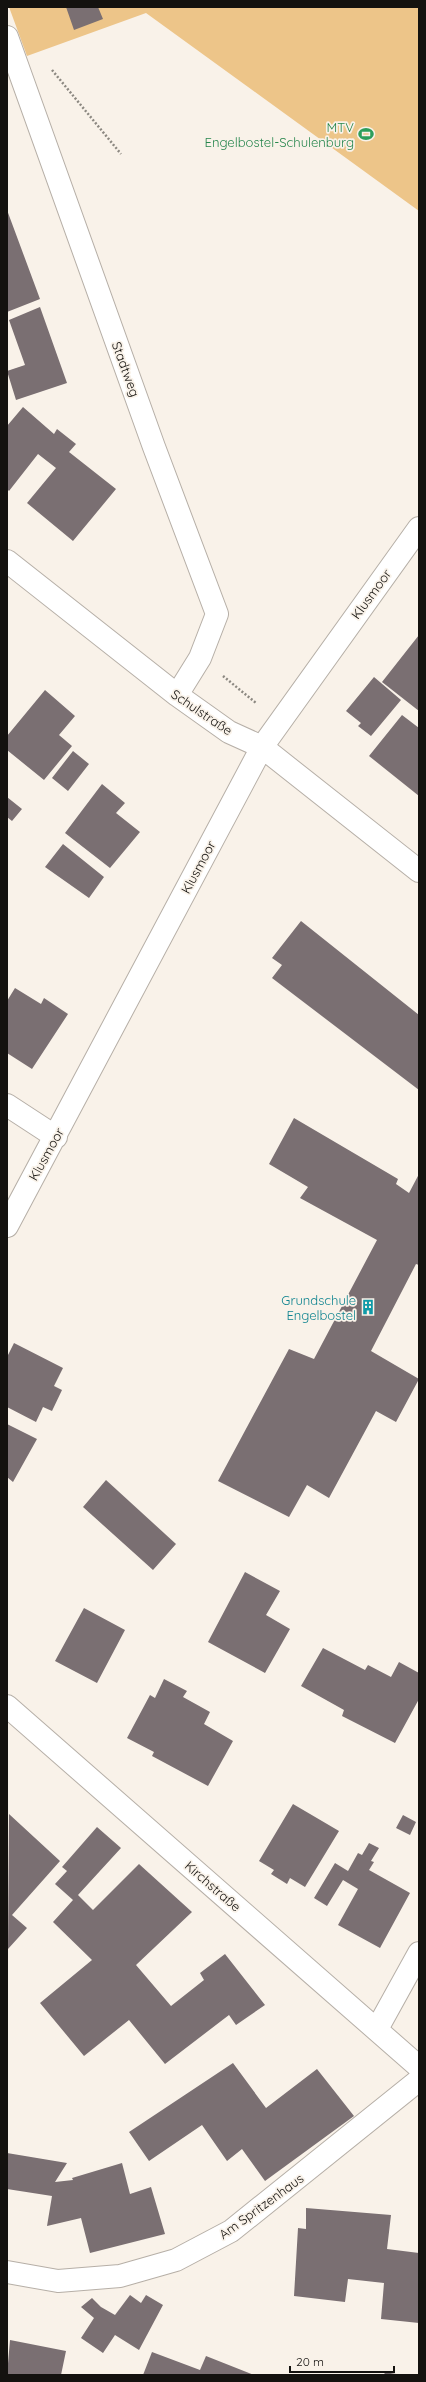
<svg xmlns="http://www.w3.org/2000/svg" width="426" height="2382" font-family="Quicksand,sans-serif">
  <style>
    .green { fill: #edc589 }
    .building { fill: #7a6f72 }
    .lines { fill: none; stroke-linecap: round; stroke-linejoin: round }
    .minor-casing { stroke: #b6afa7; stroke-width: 24 }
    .path { stroke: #8c8881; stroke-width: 2.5; stroke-dasharray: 2 2; stroke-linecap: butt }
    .minor { stroke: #fff; stroke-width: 22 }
    .labels { text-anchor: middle; stroke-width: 3.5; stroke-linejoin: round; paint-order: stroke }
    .leisure-label { font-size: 13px; fill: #27864d; stroke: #f9f2e9; text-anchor: end }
    .street-label { font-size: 13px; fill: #14120f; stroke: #f9f2e9 }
    .culture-label { font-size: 13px; fill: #0d838f; stroke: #f9f2e9; text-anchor: end }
  </style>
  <rect width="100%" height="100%" fill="#f9f2e9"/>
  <path class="green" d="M9,7H419V211L146,13L27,56Z"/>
  <path class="building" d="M66,7H98L103,19L74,30Z
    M7,210L40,299L7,312Z
    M40,307L67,383L16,400L7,371L25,365L9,320Z
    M23,407L54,434L57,429L76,444L69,452L116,489L73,541L27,503L56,468L38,454L9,491L7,489V426Z
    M419,635V711L382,682Z
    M374,677L401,700L371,736L358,726L361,723L346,711Z
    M45,690L75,716L59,735L72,746L44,780L7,750V736Z
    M402,715L419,728V796L369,756Z
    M73,751L89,764L68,791L52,778Z
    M102,784L125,803L116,813L140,832L110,868L65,833Z
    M7,797L22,809L12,821L7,817Z
    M63,844L104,877L89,898L45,867Z
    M301,921L419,1015V1090L272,978L282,965L272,958Z
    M15,988L41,1004L44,998L68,1014L32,1069L7,1053V1001Z
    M294,1118L398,1179L396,1184L409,1193L419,1174V1265L416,1264L371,1351L419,1379L396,1422L376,1411L329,1498L307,1485L289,1517L218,1481L289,1349L314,1359L377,1240L300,1198L308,1187L269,1164Z
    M14,1343L63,1368L54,1386L62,1390L52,1411L43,1407L36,1422L7,1407V1357Z
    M7,1424L37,1439L13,1482L7,1477Z
    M106,1480L176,1544L153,1570L83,1507Z
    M245,1572L280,1591L266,1615L290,1629L265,1673L208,1642Z
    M84,1608L125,1630L97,1683L55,1661Z
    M323,1648L365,1670L368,1665L391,1677L399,1662L419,1673V1699L395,1743L342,1716L344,1710L301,1686Z
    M164,1679L187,1691L183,1697L210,1712L204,1724L233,1741L208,1786L152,1756L154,1752L127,1738L150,1695L155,1698Z
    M293,1804L339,1831L305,1887L290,1878L287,1884L271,1874L274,1870L259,1861Z
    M9,1814L60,1861L12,1915L27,1928L8,1949Z
    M403,1815L416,1822L410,1835L396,1828Z
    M97,1827L121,1848L78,1895L93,1910L139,1864L192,1912L136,1965L171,2006L204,1980L200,1973L225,1954L265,2005L236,2025L229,2015L165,2064L129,2020L84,2056L40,2003L92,1960L53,1922L73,1900L55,1884L67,1871L62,1867Z
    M369,1843L379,1848L371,1861L374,1862L369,1870L410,1893L380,1948L338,1925L358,1889L343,1880L327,1906L314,1898L335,1863L348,1871L358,1853L362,1855Z
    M233,2063L266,2108L317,2069L354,2116L265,2181L242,2149L227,2161L202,2125L149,2161L129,2132Z
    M7,2153L67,2163L55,2182L73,2180L72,2178L122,2163L130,2194L151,2187L165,2234L90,2253L81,2218L47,2226L52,2196L7,2189Z
    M306,2208L391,2215L387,2249L419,2253V2323L381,2319L384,2283L348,2279L345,2302L294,2296L298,2228L306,2229Z
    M130,2295L141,2303L146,2295L163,2305L139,2350L115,2335L103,2353L81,2338L94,2318L81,2307L92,2298L101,2307L115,2315Z
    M10,2340L66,2351L61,2375H7Z
    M152,2352L200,2370L206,2356L254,2375H143Z
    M385,2372L396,2374V2375H384Z"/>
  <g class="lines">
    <g class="minor-casing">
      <path id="minor" d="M7,37L154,447L217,614L200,658L177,695
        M7,561L177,695L229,732L262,747L419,871
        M7,1105L56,1137
        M7,1226L262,747L419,528
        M7,1706L419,2067
        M377,2029L419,1953
        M7,2272L58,2281L120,2276L176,2260L231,2231L419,2080"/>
    </g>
    <path class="path" d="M52,70L121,154
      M223,676L256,703"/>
    <use href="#minor" class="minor"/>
  </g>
  <defs>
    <g id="stadium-bare" transform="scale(1.2)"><path d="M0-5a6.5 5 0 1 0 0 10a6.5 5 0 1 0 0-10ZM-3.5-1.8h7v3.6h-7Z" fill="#2e9e5b" stroke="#f9f2e9" stroke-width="2.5" paint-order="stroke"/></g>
    <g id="building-bare" transform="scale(1.2)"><path d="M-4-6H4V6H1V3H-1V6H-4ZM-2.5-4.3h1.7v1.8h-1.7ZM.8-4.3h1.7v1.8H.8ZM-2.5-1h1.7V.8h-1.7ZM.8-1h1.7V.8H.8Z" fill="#0f9aa8" stroke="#f9f2e9" stroke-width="2.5" paint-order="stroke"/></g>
  </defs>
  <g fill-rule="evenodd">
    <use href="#stadium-bare" x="366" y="134"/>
    <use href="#building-bare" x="368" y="1307"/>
  </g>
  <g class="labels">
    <g class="leisure-label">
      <text x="354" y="132">MTV<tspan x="354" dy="15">Engelbostel-Schulenburg</tspan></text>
    </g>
    <g class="street-label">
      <text transform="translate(126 369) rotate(70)" y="5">Stadtweg</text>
      <text transform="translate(371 594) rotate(-54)" y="5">Klusmoor</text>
      <text transform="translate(202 712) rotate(34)" y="5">Schulstraße</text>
      <text transform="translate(198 867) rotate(-62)" y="5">Klusmoor</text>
      <text transform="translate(46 1154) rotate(-61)" y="5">Klusmoor</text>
      <text transform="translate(213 1886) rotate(41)" y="5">Kirchstraße</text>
      <text transform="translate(261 2206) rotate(-36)" y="5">Am Spritzenhaus</text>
    </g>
    <g class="culture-label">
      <text x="356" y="1305">Grundschule<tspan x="356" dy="15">Engelbostel</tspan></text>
    </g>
  </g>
  <rect width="426" height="2382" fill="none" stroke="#14120f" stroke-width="16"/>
  <path d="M290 2366v6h104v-6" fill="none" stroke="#14120f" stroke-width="2"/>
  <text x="296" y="2366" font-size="12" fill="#14120f" stroke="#f9f2e9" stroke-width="3" paint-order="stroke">20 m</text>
</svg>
